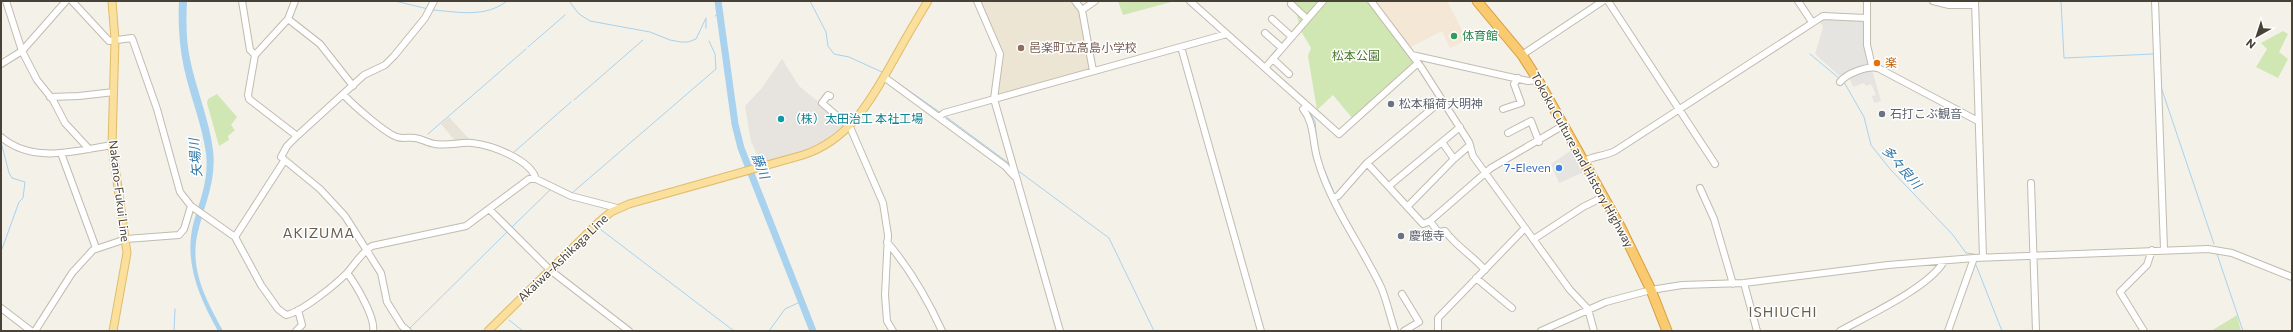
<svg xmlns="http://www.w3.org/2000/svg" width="2293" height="332" font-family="Commissioner,'Noto Sans JP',sans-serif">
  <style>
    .residential { fill: #e8e3d8 }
    .commercial { fill: #f5e7d6 }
    .industrial { fill: #e7e3de }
    .education { fill: #ede5d4 }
    .green { fill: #d0e7b4 }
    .parking { fill: #e6e4e1 }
    .water { fill: #a8d2ee }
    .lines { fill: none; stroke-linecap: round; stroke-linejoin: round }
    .stream { stroke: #a8d2ee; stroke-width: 1 }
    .river { stroke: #a8d2ee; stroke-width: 7 }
    .minor-casing { stroke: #c2bbaf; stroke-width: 8 }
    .major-casing { stroke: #e0bc6b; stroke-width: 9 }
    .highway-casing { stroke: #d89e3f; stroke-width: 11 }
    .minor { stroke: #fff; stroke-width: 6 }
    .major { stroke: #fbdf9c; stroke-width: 7 }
    .highway { stroke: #f9ca70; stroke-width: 9 }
    .leisure-dot { fill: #2e9e5b; stroke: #fff; stroke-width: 1.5 }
    .education-dot { fill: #8d6e63; stroke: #fff; stroke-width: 1.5 }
    .food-dot { fill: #e8710a; stroke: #fff; stroke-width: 1.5 }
    .worship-dot { fill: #6b7280; stroke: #fff; stroke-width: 1.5 }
    .culture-dot { fill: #0f9aa8; stroke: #fff; stroke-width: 1.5 }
    .shop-dot { fill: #3f7fe0; stroke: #fff; stroke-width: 1.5 }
    .labels { text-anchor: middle; stroke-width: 3; stroke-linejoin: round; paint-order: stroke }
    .leisure-label { font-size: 12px; fill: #27864d; stroke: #fff; text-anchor: start }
    .education-label { font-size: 12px; fill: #785e54; stroke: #fff; text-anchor: start }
    .park-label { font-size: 12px; fill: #4a782c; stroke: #fff }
    .food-label { font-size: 12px; fill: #c56008; stroke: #fff; text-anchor: start }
    .worship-label { font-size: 12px; fill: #5b616d; stroke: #fff; text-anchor: start }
    .culture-label { font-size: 12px; fill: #0d838f; stroke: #fff; text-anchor: start }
    .street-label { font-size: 12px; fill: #484138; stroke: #fff }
    .shop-label { font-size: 12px; fill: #366cbe; stroke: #fff; text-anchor: end }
    .water-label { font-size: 13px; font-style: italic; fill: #3278a9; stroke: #fff }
    .quarter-label { font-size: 14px; letter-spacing: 1px; fill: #6a5f4f; stroke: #fff }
  </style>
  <rect width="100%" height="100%" fill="#f4f1e9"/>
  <path class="residential" d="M449,117L470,140L457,143L441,124Z"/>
  <path class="commercial" d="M1373,1H1447L1467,40L1450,48L1442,31L1409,48Z"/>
  <path class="industrial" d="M782,59L799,86L847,125L815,148L761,164L751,141L745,106L761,89Z"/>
  <path class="education" d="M979,1H1073L1080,11L1090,70L998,96L997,95L1003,56Z"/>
  <path class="green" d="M1118,1H1175L1123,15Z
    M1293,1H1371L1418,62L1353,119L1333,95L1317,110L1308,56L1311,48L1301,31Z
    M2283,31L2288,34L2279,52L2288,59L2278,78L2256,67L2267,49L2261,43Z
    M217,94L237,117L231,125L235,130L228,136L229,140L219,146L207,103L208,99Z
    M2237,315L2241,331H2211L2234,317Z"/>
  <path class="parking" d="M1823,17L1863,20L1868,65L1841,77L1815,54L1823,27L1819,20Z
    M1872,70L1881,101L1874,103L1872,96L1876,95L1871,84L1866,86L1864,83L1853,87L1849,77Z
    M1573,149L1584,172L1559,183L1551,164Z"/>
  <path class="water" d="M179,1H187C186,20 186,40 190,59C196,89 209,119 213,150C217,182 203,207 197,236C190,272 207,301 223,331H218C199,297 183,261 194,221C201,198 209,178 206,153C202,124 190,96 184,68C179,45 178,23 179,1Z"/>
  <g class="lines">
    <path class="stream" d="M395,1L428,9
      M569,1L579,14L590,21L650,32L670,40L681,42H688L696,39L706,18
      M810,1L826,32L828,46L834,54L849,57L884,73
      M2061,1L2064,58L2154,54
      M433,10C458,12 486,18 507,1
      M715,16L719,13
      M706,28V19
      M528,47L565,15
      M1810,54L1840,79
      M2159,54L2161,87L2214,244
      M888,76L941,113
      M1844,82L1864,117L1871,145L1890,169L1953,235L1966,253L1974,254
      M574,100L643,40
      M1308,110L1315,121L1317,144
      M945,116L1010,164
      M428,134L526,49
      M1,142L9,173L12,178L25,182L23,198L19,202L2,249
      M513,153L571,102
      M1324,169L1335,195
      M1017,170L1109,238L1154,331
      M572,193L716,69L715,54L709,41
      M1337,200L1341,208
      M512,227L550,190
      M600,229L734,331
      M2217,254L2243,331
      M1976,265L2002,331
      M1387,294L1398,331
      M509,320L523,331
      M410,328L508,231
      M174,331L175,309
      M769,331L785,309L800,302"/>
    <path class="river" d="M718,1L735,124L741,148L813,331"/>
    <g class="minor-casing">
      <path id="minor" d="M6,1L22,51L37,80L53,100L65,123L89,149
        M72,1L109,41L132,38L157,109L180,192L191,206L235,237L261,285L278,309L286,315C302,312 335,285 347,273C355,264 362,252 372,246L466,226L529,179H536L571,196L617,208
        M242,1L250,50L255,55
        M295,1L288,19L255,55L248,95L249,99L297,136
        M977,1L1000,54L994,99L1060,331
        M1075,1L1082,10L1093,71
        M1190,1L1339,134L1418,63
        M1371,1L1421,67L1469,142L1473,156L1570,290L1588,309L1594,331
        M1608,1L1715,164
        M1798,1L1812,22
        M1867,1V45L1872,66
        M1933,1L1949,5H1975
        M1975,1L1983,257
        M2155,1L2164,249
        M1291,4L1307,19
        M1082,10L1095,1
        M288,19L320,44L353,86
        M1272,19L1292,37
        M1265,33L1282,48
        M1181,47L1261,331
        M1412,55L1528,81L1538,80
        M1522,55L1603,1
        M1273,59L1289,74
        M1,64L22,51L66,1
        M1265,68L1323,1
        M884,77L1005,166L1014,176
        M1840,82C1847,73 1867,66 1878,68L1978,121
        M344,95C353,105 385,133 397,137C402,139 409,137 415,138C422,139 428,143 435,144C448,146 460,142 472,143C491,145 530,159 536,179
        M830,96L828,95L822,103L850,127L883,203L888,235L885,295L887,321L893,331
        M50,97L79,96L114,92
        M1303,109C1315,124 1312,143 1318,161C1331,206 1361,245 1381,287C1387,301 1390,317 1395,331
        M1503,109L1521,103L1514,84L1518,78
        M939,117L944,113L1227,34
        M1508,133L1531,121L1539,142
        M1,137C33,164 74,151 112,145
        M61,153L96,248
        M1454,159L1470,145
        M1584,161C1594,156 1605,156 1615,151L1823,16L1866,18
        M1367,163L1423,224L1430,221L1491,168L1564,125
        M2031,183L2036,331
        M1389,186L1460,127
        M1700,188L1714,219L1733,284
        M1333,198L1338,196L1367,163L1441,101
        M1408,206L1454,159L1442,142
        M489,209L550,270L629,331
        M1430,221L1438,232L1445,231C1456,246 1473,256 1485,270
        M235,237L284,161
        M1534,239L1583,207L1603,197
        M887,242C910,269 927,298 942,331
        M347,273C355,283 376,318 373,331
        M1476,278L1512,308
        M1744,283L1757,331
        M1402,294L1419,322L1404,331
        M1,308L31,331
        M35,331L72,273L93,250L126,239L179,235L184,229L191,206
        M296,331L302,325L298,310
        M408,331L402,326L387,302L381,273L345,216L320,189L281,157L287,146L297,136L364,75L385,65L394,56L425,18L434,1
        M1438,331V318L1525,228
        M1541,331L1606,302L1651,290L1682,285L1744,283L1888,265L1974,258L2208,249L2232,253L2292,277
        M1840,331C1867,316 1930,287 1944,261
        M1948,331L1974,258
        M2144,331L2120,292L2147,265L2152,250"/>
    </g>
    <g class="major-casing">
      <path id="major" d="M112,1L115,40L112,145L127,253L113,331
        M488,331L599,222L611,212L629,204L803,155C852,139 873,96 897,54C907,36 917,19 928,1"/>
    </g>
    <g class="highway-casing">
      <path id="highway" d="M1477,1L1522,55L1538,80L1621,228L1651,290L1667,331"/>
    </g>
    <use href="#minor" class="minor"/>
    <use href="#major" class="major"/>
    <use href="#highway" class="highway"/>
  </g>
  <circle class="leisure-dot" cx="1454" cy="36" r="4"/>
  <circle class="education-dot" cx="1021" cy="48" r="4"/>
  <circle class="food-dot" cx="1877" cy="63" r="4"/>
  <g class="worship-dot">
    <circle cx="1391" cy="104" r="4"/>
    <circle cx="1882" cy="114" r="4"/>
    <circle cx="1401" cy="236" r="4"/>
  </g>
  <circle class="culture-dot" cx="781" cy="119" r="4"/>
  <circle class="shop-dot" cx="1559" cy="168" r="4"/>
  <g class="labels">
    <g class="leisure-label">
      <text x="1462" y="40">体育館</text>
    </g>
    <g class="education-label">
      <text x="1029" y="52">邑楽町立高島小学校</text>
    </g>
    <g class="park-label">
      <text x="1356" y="60">松本公園</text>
    </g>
    <g class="food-label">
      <text x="1885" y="67">楽</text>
    </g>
    <g class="worship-label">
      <text x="1399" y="108">松本稲荷大明神</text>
      <text x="1890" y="118">石打こぶ観音</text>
      <text x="1409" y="240">慶徳寺</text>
    </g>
    <g class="culture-label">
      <text x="789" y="123">（株）太田治工 本社工場</text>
    </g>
    <g class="street-label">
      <text transform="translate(1582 160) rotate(61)" y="4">Tokoku Culture and History Highway</text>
      <text transform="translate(119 191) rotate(83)" y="4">Nakano-Fukui Line</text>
      <text transform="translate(563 258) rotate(-44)" y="4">Akaiwa-Ashikaga Line</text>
    </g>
    <g class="shop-label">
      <text x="1551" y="172">7-Eleven</text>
    </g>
    <g class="water-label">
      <text transform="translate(195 158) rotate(-95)" y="5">矢場川</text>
      <text transform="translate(761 166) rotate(69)" y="5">藤川</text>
      <text transform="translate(1902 167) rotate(49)" y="5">多々良川</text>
    </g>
    <g class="quarter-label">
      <text x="319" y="238">AKIZUMA</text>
      <text x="1783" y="317">ISHIUCHI</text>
    </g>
  </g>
  <rect width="2293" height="332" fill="none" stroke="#484138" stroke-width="4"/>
  <g transform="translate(2257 36) rotate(219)" stroke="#ffffff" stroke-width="3" paint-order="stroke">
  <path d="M0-3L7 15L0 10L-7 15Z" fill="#484138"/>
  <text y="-6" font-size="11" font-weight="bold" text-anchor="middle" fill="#484138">N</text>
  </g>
</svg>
